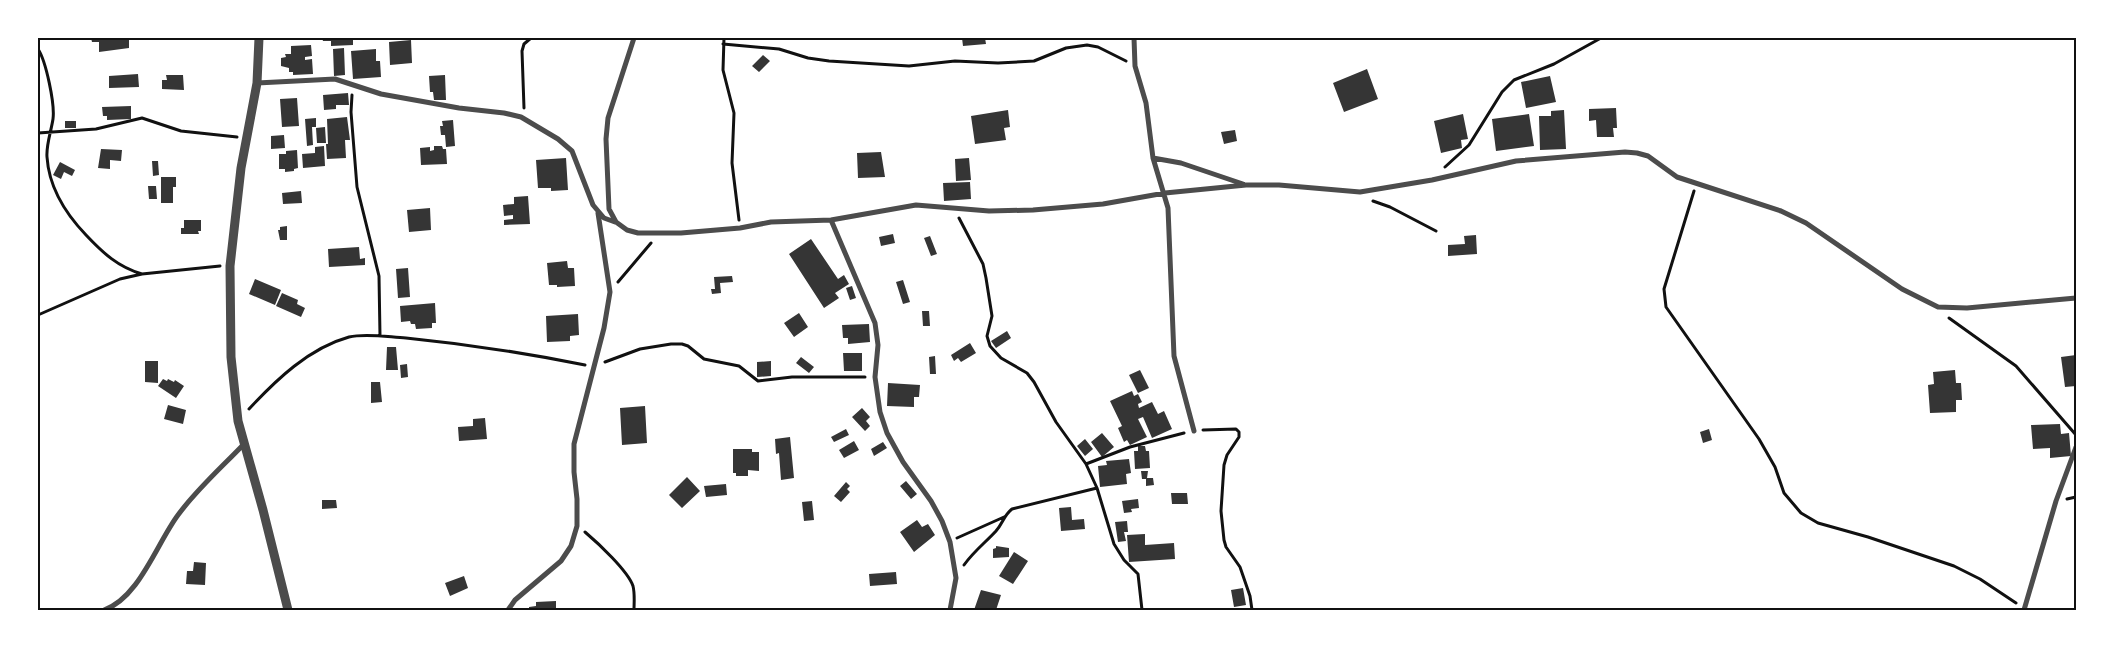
<svg xmlns="http://www.w3.org/2000/svg" width="2114" height="648" font-family="'Roboto Serif',serif">
  <style>
    .building { fill: #353535 }
    .lines { fill: none; stroke-linecap: round; stroke-linejoin: round }
    .path { stroke: #111; stroke-width: 3 }
    .minor { stroke: #4c4c4c; stroke-width: 5 }
    .tertiary { stroke: #4c4c4c; stroke-width: 9 }
    .neatline { fill: none; stroke: #111; stroke-width: 2 }
  </style>
  <rect width="100%" height="100%" fill="#fff"/>
  <path class="building" d="M91,38H129V48L99,52V42H92Z
    M322,38H353V45L331,46V41H323Z
    M962,38H985L986,44L963,46Z
    M411,40L412,63L390,65L389,42Z
    M311,45L312,56L305,57V60L312,59L313,74L293,75V72H289V68L281,66V58L286,57L285,54H291V46Z
    M344,48L345,75L334,76L333,49Z
    M376,49V61H380L381,77L353,79L351,51Z
    M763,55L770,61L759,72L752,66Z
    M1367,69L1378,99L1344,112L1333,83Z
    M138,74L139,87L109,88V76Z
    M166,75H183L184,90L162,89V80H167Z
    M445,75L446,100H434L433,92H430L429,76Z
    M1550,76L1556,102L1526,108L1521,82Z
    M348,93L349,105H336V109L324,110L323,95Z
    M297,98L299,126L282,127L280,99Z
    M131,106V119L107,120V116H103L102,107Z
    M1616,108L1617,128H1613L1614,137H1597L1596,120L1589,121V109Z
    M1008,110L1010,127L1004,128L1006,140L975,144L971,116Z
    M1564,110L1566,149L1540,150L1539,116H1551V111Z
    M1463,114L1468,139L1461,140L1462,148L1441,153L1434,121Z
    M1529,114L1534,146L1496,151L1492,119Z
    M347,117L350,140H345L346,158L327,159L326,144H328L327,119Z
    M316,118V127H312L313,145L307,146L305,119Z
    M453,120L455,146L446,147L445,135H441L440,126H443L442,121Z
    M65,121H76V128H65Z
    M325,127L326,143H317L316,128Z
    M1235,130L1237,141L1224,144L1221,132Z
    M284,135L285,148L271,149V136Z
    M324,146L325,166L303,168L302,154L315,153V147Z
    M434,146H442L443,149H446L447,164L421,165L420,148L430,147V151L434,150Z
    M101,149L122,150L121,161L110,160V169L98,168Z
    M297,150L298,168L294,169V171L285,172V169H279V154H286V151Z
    M881,152L885,177L858,178L857,153Z
    M566,158L568,190L551,191V188H538L536,160Z
    M969,158L971,180L956,181L955,159Z
    M152,161H158L159,175L153,176Z
    M60,162L75,170L72,176L64,172L61,179L53,175Z
    M161,177H176V187H173V203H161Z
    M970,182L971,199L944,201L943,183Z
    M148,186H156L157,199H149Z
    M301,191L302,203L283,204L282,193Z
    M528,196L530,224L504,225V220L513,219V215L504,216L503,205L514,204V197Z
    M430,208L431,230L409,232L407,210Z
    M184,220H201V231H198L199,234H181V228H184Z
    M287,226V240H280L278,230H280V227Z
    M893,234L895,243L881,246L879,237Z
    M1476,235L1477,254L1448,256V245L1465,244L1464,236Z
    M930,236L937,254L931,256L924,238Z
    M811,239L838,279L844,275L849,284L835,293L839,298L824,308L789,254Z
    M359,247L360,259L365,258V265L329,267L328,249Z
    M567,261L568,268H574L575,286L557,287V285H549L547,263Z
    M408,268L410,297L398,298L396,269Z
    M732,276L733,282L720,283L721,293L712,294L711,289H715L714,277Z
    M255,279L281,290L275,305L249,294Z
    M903,280L910,302L903,304L896,282Z
    M852,286L856,298L850,300L846,288Z
    M282,293L298,300L297,304L305,308L301,317L276,306Z
    M435,303L436,323H432V328L416,329L415,324H411L410,321L401,322L400,306Z
    M922,311H929L930,326H923Z
    M799,313L808,327L794,337L784,323Z
    M578,314L579,335L570,336V341L547,342L546,316Z
    M869,324L870,342L848,344V338H843L842,325Z
    M1007,331L1011,338L996,348L991,341Z
    M970,343L976,353L961,362L958,358L954,361L951,355Z
    M387,347H396L398,370H386Z
    M843,353H862V371H844Z
    M2076,355V386L2065,387L2061,357Z
    M935,356L936,374H930L929,357Z
    M801,357L814,367L809,373L796,363Z
    M145,361H158V383L145,382Z
    M771,361V376L757,377V362Z
    M407,364L408,377L401,378L400,365Z
    M1140,370L1149,388L1138,393L1129,375Z
    M1955,370L1956,383H1961L1962,400H1956V412L1930,413L1928,385L1934,384L1933,372Z
    M163,379L167,381L168,379L174,382L175,380L184,386L176,398L158,386Z
    M371,382H380L382,402L371,403Z
    M888,383L920,385L919,397H914V407L887,406Z
    M1132,391L1134,396L1138,394L1142,402L1138,404L1139,408L1152,402L1158,414L1164,411L1172,429L1152,438L1143,417L1138,419L1147,437L1130,445L1127,440L1124,442L1118,428L1122,426L1110,401Z
    M168,405L186,410L183,424L164,419Z
    M645,406L647,443L622,445L620,408Z
    M862,408L870,417L866,421L870,426L865,431L852,417Z
    M485,418L487,439L459,441L458,427L473,426V419Z
    M2060,424L2061,434L2069,433L2071,456L2050,458V448L2033,449L2031,425Z
    M846,429L849,435L834,442L831,437Z
    M1709,429L1712,440L1703,443L1700,432Z
    M1102,433L1114,447L1102,457L1091,442Z
    M790,437L794,478L781,480L779,453L776,454L775,439Z
    M1085,439L1093,449L1085,456L1077,446Z
    M854,441L859,450L844,458L839,450Z
    M883,442L887,448L874,456L871,449Z
    M1138,446H1145L1146,451H1149L1150,468L1135,469L1134,451H1138Z
    M733,449H752V452H759V471L748,470V476H736V473H733Z
    M1129,459L1131,473L1126,474L1127,484L1100,487L1098,466L1107,465L1106,461Z
    M1141,471H1148L1147,478H1153L1154,485L1146,486V479H1142Z
    M687,477L700,491L682,508L669,495Z
    M906,481L917,494L911,499L900,486Z
    M846,482L850,486L847,489L850,492L841,502L834,496Z
    M726,484L727,495L706,497L704,486Z
    M1171,493H1187L1188,504H1172Z
    M1138,499L1139,508L1131,509L1132,512L1124,513L1122,501Z
    M322,500H336L337,508L322,509Z
    M812,501L814,520L804,521L802,502Z
    M1071,507L1072,520L1084,519L1085,529L1061,531L1059,508Z
    M917,520L922,527L928,524L935,535L914,552L900,532Z
    M1127,521L1128,532H1124L1126,541L1118,542L1115,522Z
    M1145,534V545L1174,543L1175,559L1129,562L1127,535Z
    M996,546L1009,548V557L993,558V549L996,548Z
    M1014,552L1028,561L1013,584L999,576Z
    M194,562L206,563L205,585L186,584L187,571H193Z
    M896,572L897,584L870,586L869,574Z
    M464,576L468,588L450,596L445,583Z
    M1243,588L1246,605L1234,607L1231,590Z
    M981,590L1001,595L996,610H974Z
    M556,601V610H529V607L536,606V602Z"/>
  <g class="lines">
    <path class="path" d="M724,38L723,70L734,113L732,163L739,220
      M723,44L779,49L808,58L829,61L909,66L955,61L998,63L1034,61L1066,48L1087,45L1098,47L1126,61
      M38,49C46,61 55,104 53,119C51,132 46,145 47,157C49,188 65,213 86,235C103,253 118,267 142,274
      M352,95L351,112L357,187L379,276L380,336
      M524,108L522,51L524,44L531,38
      M38,133L96,129L142,118L181,131L237,137
      M1445,167L1469,145L1502,92L1514,80L1554,64L1601,38
      M1694,191L1664,289L1666,307L1759,439L1775,467L1784,493L1801,513L1818,523L1868,537L1954,566L1980,579L2016,603
      M1373,201L1390,207L1436,231
      M959,218L983,264L986,278L992,316L987,336L990,346L1001,358L1027,373L1034,382L1056,422L1086,464L1097,488L1114,544L1124,560L1138,574L1142,610
      M618,282L651,243
      M38,315L120,279L142,274L220,266
      M1949,318L2016,366L2076,435
      M605,362L640,349L671,344H682L688,346L704,359L739,366L758,381L792,377H865
      M249,409C276,380 309,348 349,337C366,333 388,337 406,338C466,344 526,353 585,365
      M1203,430L1236,429L1239,432V437L1227,455L1224,465L1221,511L1224,540L1226,547L1240,567L1250,596L1252,610
      M1086,464L1130,447L1184,433
      M2067,499L2076,497
      M585,532C598,543 628,571 633,586C635,594 634,603 634,610
      M957,538L1004,517
      M964,565C974,551 985,543 996,531C1003,523 1004,515 1012,509L1097,488"/>
    <path class="minor" d="M634,38L608,118L606,139L609,209L616,222L627,230L638,233H681L740,228L771,222L831,220L916,205L989,211L1033,210L1103,204L1165,193L1246,185H1279L1360,192L1432,180L1516,161L1625,152L1637,153L1648,156L1677,177L1781,211L1806,223L1902,289L1938,307L1967,308L2076,298
      M1134,38L1135,66L1146,103L1153,158L1168,208L1174,356L1194,431
      M257,83L335,79L381,94L459,108L504,113L521,117L558,139L572,151L593,205L604,218L615,222
      M1153,158L1181,163L1243,184
      M831,220L875,323L878,345L875,377L880,412L887,433L903,462L931,501L942,521L950,542L956,578L950,610
      M104,610C139,598 157,543 178,515C197,489 222,467 244,444
      M508,610L515,600L561,561L571,546L577,526V499L574,472V444L604,328L610,292L598,213
      M2024,610L2056,501L2076,447"/>
    <path class="tertiary" d="M259,38L257,83L241,168L230,266L231,357L238,421L263,510L288,610"/>
  </g>
  <rect width="2114" height="648" fill="none" stroke="#ffffff" stroke-width="78"/>
  <rect x="39" y="39" width="2036" height="570" class="neatline"/>
</svg>
